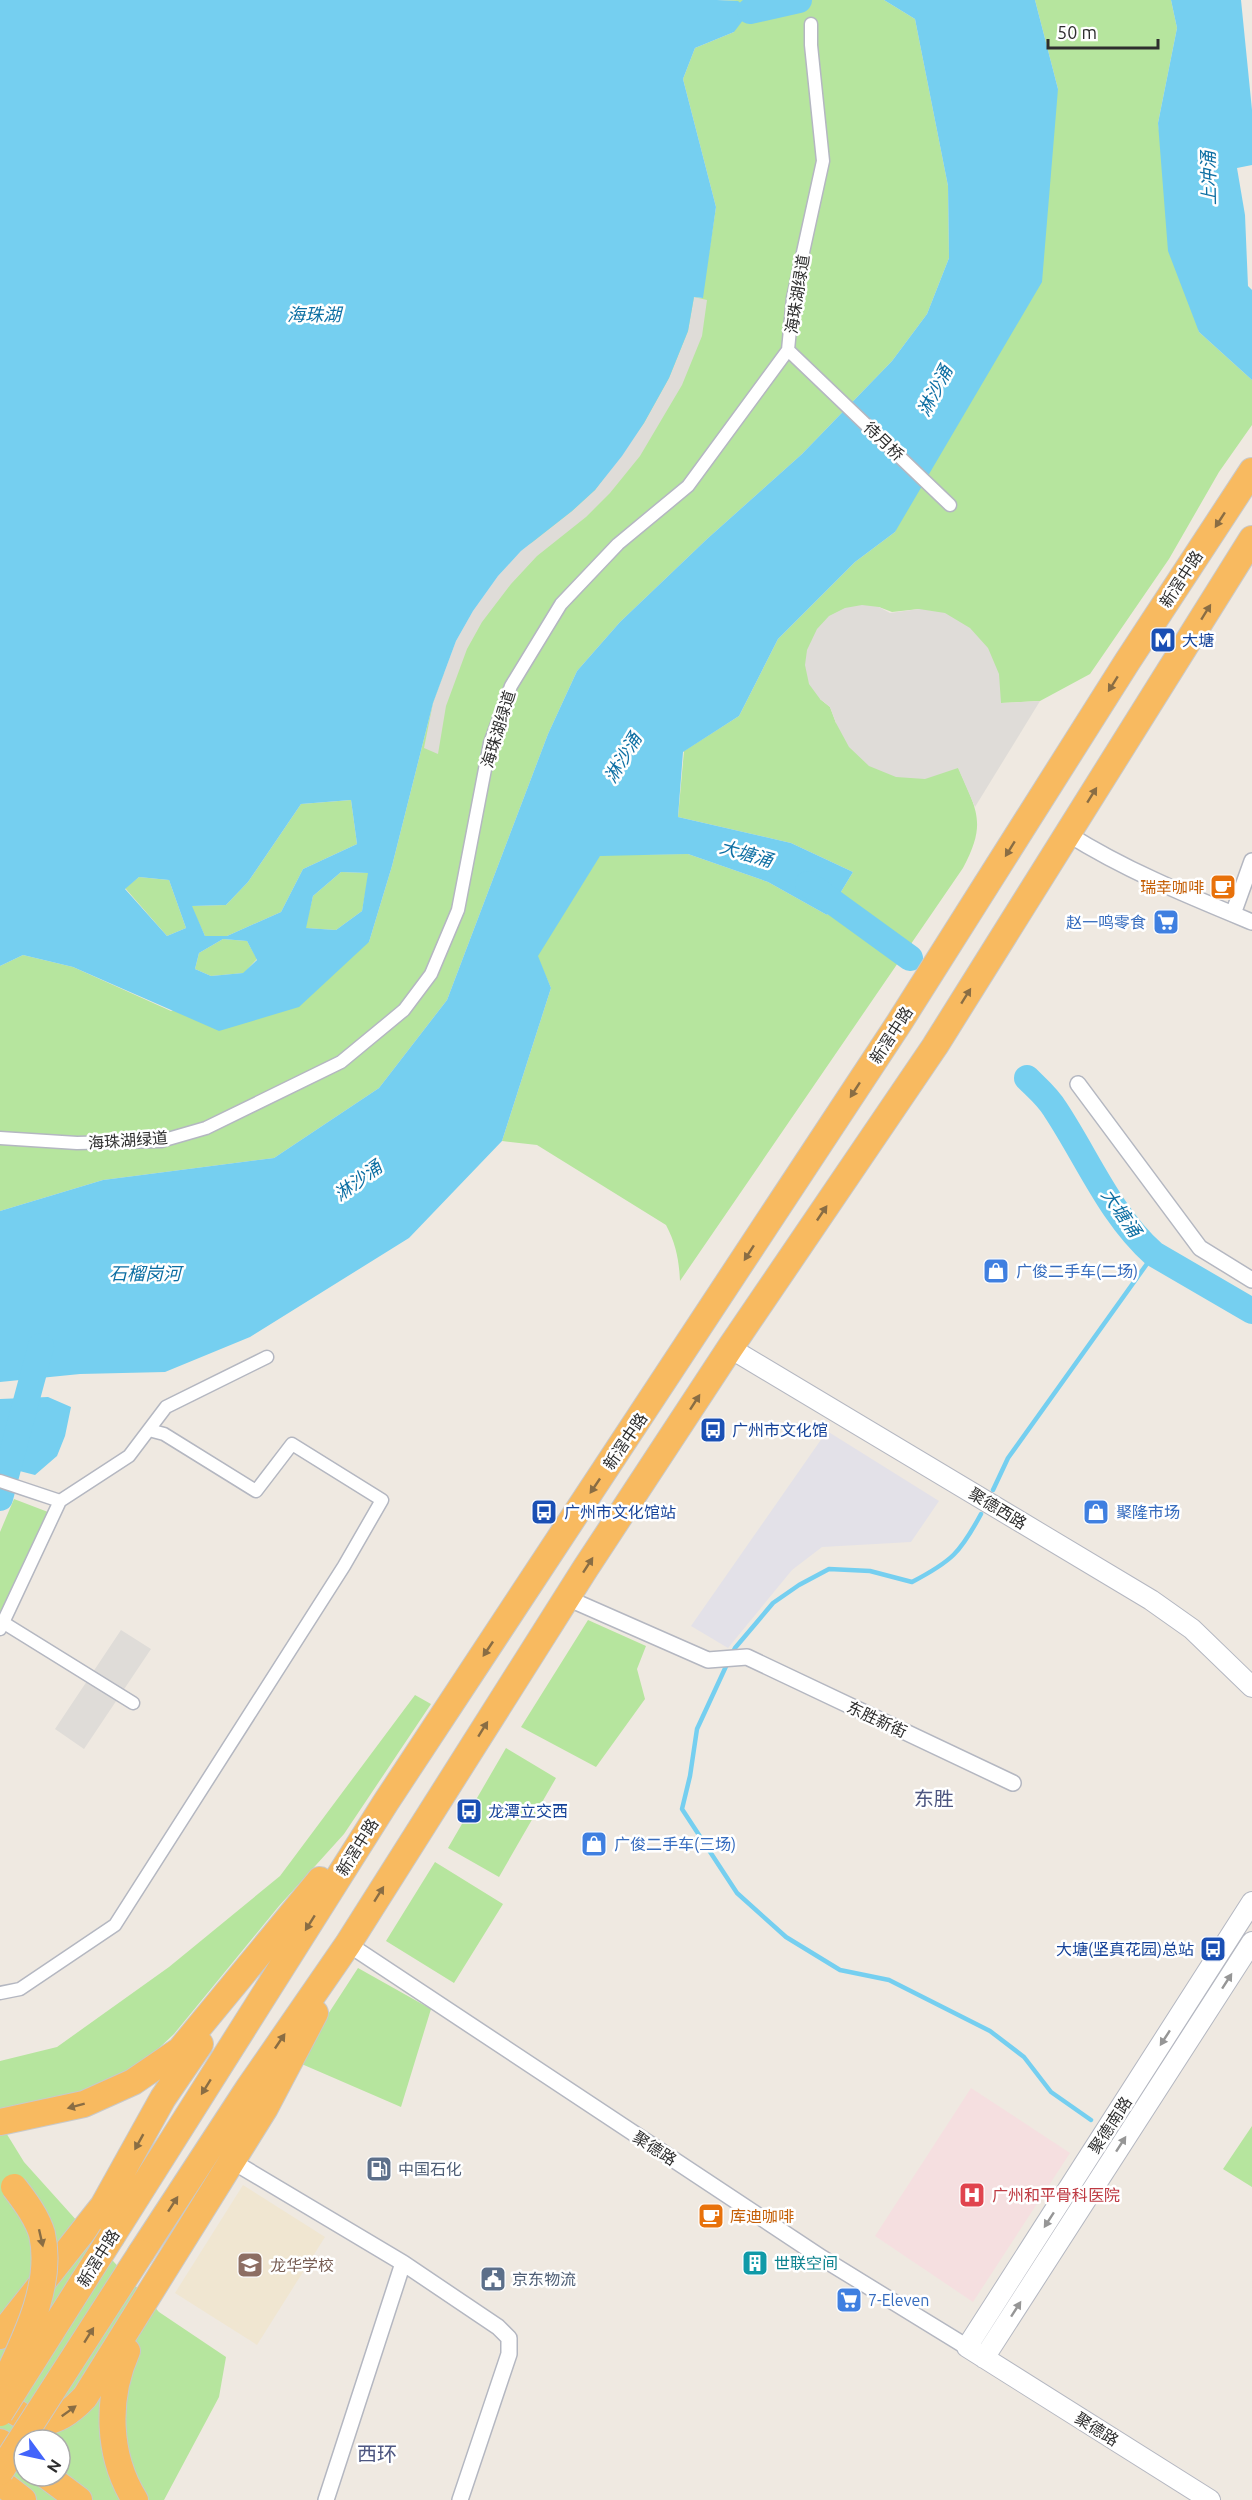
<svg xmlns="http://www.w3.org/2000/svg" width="1252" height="2500" font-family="Ubuntu,'Noto Sans SC',sans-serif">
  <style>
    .industrial { fill: #e3e1e8 }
    .education { fill: #f0e6d1 }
    .medical { fill: #f5dfe0 }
    .green { fill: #b6e59e; fill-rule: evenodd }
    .plaza { fill: #dfdcd8 }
    .water { fill: #75cff0; fill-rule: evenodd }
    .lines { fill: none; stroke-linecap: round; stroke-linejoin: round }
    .stream { stroke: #75cff0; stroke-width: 4.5 }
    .river { stroke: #75cff0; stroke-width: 26 }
    .pedestrian-casing { stroke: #b4b7c1; stroke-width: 15 }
    .minor-casing { stroke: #b4b7c1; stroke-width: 18 }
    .tertiary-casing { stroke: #b4b7c1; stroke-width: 22 }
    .trunk-casing { stroke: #c9c9c9; stroke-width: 28 }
    .pedestrian { stroke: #fff; stroke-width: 12 }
    .minor { stroke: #fff; stroke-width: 15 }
    .tertiary { stroke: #fff; stroke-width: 20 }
    .trunk { stroke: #f8ba60; stroke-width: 26 }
    .trunk-bridge-casing { stroke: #c9c9c9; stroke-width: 28; stroke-linecap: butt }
    .trunk-bridge { stroke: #f8ba60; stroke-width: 26 }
    .oneway { fill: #896d44 }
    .oneway2 { fill: #969696 }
    .labels { text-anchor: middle; stroke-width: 5; stroke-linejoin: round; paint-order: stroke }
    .street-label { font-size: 16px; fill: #2e2e2e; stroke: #fff }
    .transit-label { font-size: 16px; fill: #164399; stroke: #fff; text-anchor: start }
    .food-label { font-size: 16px; fill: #c56008; stroke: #fff; text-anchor: end }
    .shop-label { font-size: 16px; fill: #366cbe; stroke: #fff; text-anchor: start }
    .service-label { font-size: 16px; fill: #4e5e75; stroke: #fff; text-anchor: start }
    .health-label { font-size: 16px; fill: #be3a42; stroke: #fff; text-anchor: start }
    .culture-label { font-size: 16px; fill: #0d838f; stroke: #fff; text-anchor: start }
    .education-label { font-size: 16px; fill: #785e54; stroke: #fff; text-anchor: start }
    .water-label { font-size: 18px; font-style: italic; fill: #0d6fa3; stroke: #fff }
    .quarter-label { font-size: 20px; fill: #4d5680; stroke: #fff }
  </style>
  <rect width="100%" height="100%" fill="#efe9e1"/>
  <path class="industrial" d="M827,1431L939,1501L911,1542L822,1547L792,1570L728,1648L691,1626Z"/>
  <path class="education" d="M243,2185L325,2237L257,2345L175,2293Z"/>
  <path class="medical" d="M971,2088L1070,2153L973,2302L875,2236Z"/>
  <path class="green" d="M717,0H884L915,19L948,186L949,258L927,314L892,361L802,454L707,539L620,622L577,671L548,734L447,1000L379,1088L274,1158L103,1180L0,1211V966L23,955L73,967L171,1011L369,942L392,866L433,703L444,674L694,297L702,298L716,207L683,79L695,48L734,32L738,1Z
    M1035,0H1171L1177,28L1158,123L1163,161L1199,332L1252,380V425L1219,472L1169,559L1090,674L1040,701L1001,703L919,609L892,612L879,607L820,699L830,707L836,723L958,767C977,811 987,823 963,868L680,1281C679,1260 676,1244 666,1225L537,1145L502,1141L551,988L537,956L600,855L688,854L768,882L827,915L853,872L791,843L678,817L684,751L739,716L778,639L855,562L895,532L1058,89Z
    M351,800L357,844L303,869L281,912L227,936H205L191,906L226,905L248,882L301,804Z
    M341,872L369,873L362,911L336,930L305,928L313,896Z
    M139,877L169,880L186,928L167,936L125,888Z
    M223,939L247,941L257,959L244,973L211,976L195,969L199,953Z
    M14,1499L48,1512L0,1617V1532Z
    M588,1620L646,1646L637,1669L645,1699L596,1767L521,1727Z
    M415,1695L431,1704L344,1834L279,1906L174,2034L123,2082L0,2114V2061L57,2047L169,1967L280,1876Z
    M506,1748L556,1778L499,1877L448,1848Z
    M435,1862L503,1904L454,1983L386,1941Z
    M358,1968L431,2009L401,2107L297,2062Z
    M0,2123L24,2162L159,2312L226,2357L219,2397L164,2500H0ZM24,2440H60V2476H24Z
    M1252,2126V2187L1223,2169Z"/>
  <path class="plaza" d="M694,297L707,300L702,336L682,385L640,456L610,493L586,517L537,556L511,584L482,622L467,649L446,706L438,754L424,748L433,703L456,641L473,611L498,576L521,551L572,511L595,490L644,423L669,378L688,331Z
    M862,605L879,607L890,613L919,609L945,613L970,628L988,648L999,674L1001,703L1040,701L975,807L958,768L925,779L896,777L869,766L849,747L836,723L830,707L820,699L809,684L805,665L807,650L817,629L829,616L845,608Z
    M121,1630L151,1649L84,1749L55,1729Z"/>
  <path class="water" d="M0,0H717L738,1L750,11L734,32L695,48L683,79L716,207L703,298L694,297L688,331L669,378L644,423L622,456L595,490L572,511L521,551L498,576L473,611L456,641L433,703L392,866L369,942L299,1007L219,1031L73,967L23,955L0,966ZM351,800L357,844L303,869L281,912L227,936H205L192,906L226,905L248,882L301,804ZM341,872L368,873L362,911L336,930L306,928L313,896ZM139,877L169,880L186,928L167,936L125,889ZM223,939L247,941L257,960L243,973L211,976L195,969L199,953Z
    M884,0H1035L1058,89L1042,282L895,532L855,562L778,639L739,716L683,752L678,817L791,843L853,872L827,915L768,882L688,854L600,856L538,956L551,988L502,1141L409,1238L250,1337L165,1372L80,1374L0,1382V1211L103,1180L274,1158L379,1088L447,1000L548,734L577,671L620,622L707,539L802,454L892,361L927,314L949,258L948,186L915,19Z
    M1171,0H1241L1252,110V165L1237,168L1245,215L1248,286L1252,290V380L1199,332L1168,251L1158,123L1177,28Z
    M48,1397L71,1407L65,1436L57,1456L35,1475L0,1466V1399Z"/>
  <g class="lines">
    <path class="stream" d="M993,1490L1008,1458L1154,1254
      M732,1654L735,1648L773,1603L799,1585L829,1569L870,1571L912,1582C952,1561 960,1553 981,1514
      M728,1662L697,1729L690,1776L682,1809L737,1893L786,1937L840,1970L889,1980L990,2031L1024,2057L1051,2092L1091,2120"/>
    <path class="river" d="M750,11L799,0
      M808,884L910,958
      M1027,1078C1037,1088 1048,1097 1055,1109C1087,1157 1110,1215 1154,1254L1252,1311
      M0,1498L41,1346"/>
    <g class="pedestrian-casing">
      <path id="pedestrian" d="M788,350L950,505
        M0,1138L77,1143L161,1141L206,1128L341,1062L404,1010L431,974L458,910L490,743L511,686L561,604L618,544L688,486L788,350L793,298L823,161L811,45V24
        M0,1481L60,1501
        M4,1623L133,1703
        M0,1629L60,1501L129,1456L166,1407L267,1357
        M0,1993L20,1989L115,1925L344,1566L382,1500L292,1444L256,1491L164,1434L149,1430"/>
    </g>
    <g class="minor-casing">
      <path id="minor" d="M1068,834C1125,870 1189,896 1252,922
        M1233,914L1252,861
        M1078,1084L1200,1248L1252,1280
        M567,1598L708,1660L747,1657L1013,1783
        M348,1944L822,2258L967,2347
        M232,2161L403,2263L498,2327L509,2338V2354L460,2500
        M326,2500L403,2263"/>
    </g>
    <g class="tertiary-casing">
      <path id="tertiary" d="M730,1348L1151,1600L1192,1629L1252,1687
        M984,2358L1252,1942
        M1210,2500L967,2347L1252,1902"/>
    </g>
    <g class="trunk-casing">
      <path id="trunk" d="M0,2122L84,2104L133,2082L180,2050L320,1880
        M112,2236L386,1802L899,1023L1127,662L1252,471
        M141,2253L248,2089L348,1944L585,1569L730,1348L935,1046L1252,539
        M0,2336L103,2206L163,2098L200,2044
        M127,2351C106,2398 107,2455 135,2500
        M0,2399C32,2430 55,2429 85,2397L265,2108L315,2013
        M0,2442L24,2460
        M47,2476L79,2500
        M0,2482L23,2500"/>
    </g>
    <use href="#pedestrian" class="pedestrian"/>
    <use href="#minor" class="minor"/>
    <use href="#tertiary" class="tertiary"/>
    <use href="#trunk" class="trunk"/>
    <g class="trunk-bridge-casing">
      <path id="trunk-bridge" d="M0,2392C22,2345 54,2287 42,2234C37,2217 25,2201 14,2187
        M0,2413L112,2236
        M0,2472L141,2253"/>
    </g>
    <use href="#trunk-bridge" class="trunk-bridge"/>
  </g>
  <defs><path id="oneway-solid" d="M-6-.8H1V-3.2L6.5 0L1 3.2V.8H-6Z" transform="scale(1.5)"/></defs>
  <g class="oneway">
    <use href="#oneway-solid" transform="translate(1220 520) rotate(123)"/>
    <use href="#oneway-solid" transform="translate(1206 612) rotate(-58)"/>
    <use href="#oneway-solid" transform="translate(1113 684) rotate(122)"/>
    <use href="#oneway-solid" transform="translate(1092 795) rotate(-58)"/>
    <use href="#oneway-solid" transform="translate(1010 849) rotate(122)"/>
    <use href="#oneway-solid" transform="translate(966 996) rotate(-58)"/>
    <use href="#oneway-solid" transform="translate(855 1090) rotate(123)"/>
    <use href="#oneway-solid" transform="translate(822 1213) rotate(-56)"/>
    <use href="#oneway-solid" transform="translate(749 1253) rotate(123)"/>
    <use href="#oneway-solid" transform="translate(695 1402) rotate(-57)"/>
    <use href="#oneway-solid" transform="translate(595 1486) rotate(124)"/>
    <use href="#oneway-solid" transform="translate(588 1565) rotate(-57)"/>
    <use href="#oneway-solid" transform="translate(488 1649) rotate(124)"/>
    <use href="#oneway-solid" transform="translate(483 1729) rotate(-58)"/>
    <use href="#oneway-solid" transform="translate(379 1894) rotate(-58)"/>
    <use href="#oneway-solid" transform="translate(310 1923) rotate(122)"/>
    <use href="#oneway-solid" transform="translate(280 2041) rotate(-56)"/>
    <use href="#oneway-solid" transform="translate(206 2087) rotate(122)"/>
    <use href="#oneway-solid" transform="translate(76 2106) rotate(165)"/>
    <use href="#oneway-solid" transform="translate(139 2142) rotate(119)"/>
    <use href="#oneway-solid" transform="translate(173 2204) rotate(-57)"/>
    <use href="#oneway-solid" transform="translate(41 2238) rotate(77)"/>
    <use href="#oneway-solid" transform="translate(89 2335) rotate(-58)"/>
    <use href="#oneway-solid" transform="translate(69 2411) rotate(-36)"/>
  </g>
  <g class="oneway2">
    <use href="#oneway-solid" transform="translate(1227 1981) rotate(-57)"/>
    <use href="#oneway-solid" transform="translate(1165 2038) rotate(123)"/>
    <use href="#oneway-solid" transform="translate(1121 2144) rotate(-57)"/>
    <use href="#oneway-solid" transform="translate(1049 2220) rotate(123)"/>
    <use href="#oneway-solid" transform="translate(1016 2309) rotate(-57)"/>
  </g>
  <defs>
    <g id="metro-square" transform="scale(1.35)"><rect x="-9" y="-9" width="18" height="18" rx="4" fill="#1a4fb4" stroke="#fff"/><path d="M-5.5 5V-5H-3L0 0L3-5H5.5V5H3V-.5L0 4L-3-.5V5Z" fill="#fff"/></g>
    <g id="cafe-square" transform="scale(1.35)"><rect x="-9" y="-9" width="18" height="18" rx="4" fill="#e8710a" stroke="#fff"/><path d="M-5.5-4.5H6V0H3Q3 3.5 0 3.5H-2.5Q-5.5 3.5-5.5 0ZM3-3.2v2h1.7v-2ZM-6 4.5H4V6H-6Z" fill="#fff"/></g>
    <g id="supermarket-square" transform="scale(1.35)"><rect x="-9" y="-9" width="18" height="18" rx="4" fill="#3f7fe0" stroke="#fff"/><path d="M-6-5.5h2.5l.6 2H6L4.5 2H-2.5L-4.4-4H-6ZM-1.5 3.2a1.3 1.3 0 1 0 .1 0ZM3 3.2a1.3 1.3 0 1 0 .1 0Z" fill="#fff"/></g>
    <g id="shop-square" transform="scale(1.35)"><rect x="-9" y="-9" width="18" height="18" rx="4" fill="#3f7fe0" stroke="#fff"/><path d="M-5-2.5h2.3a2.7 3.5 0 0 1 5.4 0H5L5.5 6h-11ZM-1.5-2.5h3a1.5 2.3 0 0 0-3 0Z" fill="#fff"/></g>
    <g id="bus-square" transform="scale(1.35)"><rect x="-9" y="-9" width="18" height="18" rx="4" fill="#1a4fb4" stroke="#fff"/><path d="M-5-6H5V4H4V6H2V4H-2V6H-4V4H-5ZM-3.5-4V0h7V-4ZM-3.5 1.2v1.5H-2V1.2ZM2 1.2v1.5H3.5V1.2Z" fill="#fff"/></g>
    <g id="fuel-square" transform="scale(1.35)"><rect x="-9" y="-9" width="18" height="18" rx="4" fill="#5c6f8a" stroke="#fff"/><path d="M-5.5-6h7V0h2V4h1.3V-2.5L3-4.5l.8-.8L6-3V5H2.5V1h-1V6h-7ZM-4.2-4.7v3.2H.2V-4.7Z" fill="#fff"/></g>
    <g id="hospital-square" transform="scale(1.35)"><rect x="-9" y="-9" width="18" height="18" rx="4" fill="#e0444e" stroke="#fff"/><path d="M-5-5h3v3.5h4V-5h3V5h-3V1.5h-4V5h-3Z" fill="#fff"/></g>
    <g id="building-square" transform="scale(1.35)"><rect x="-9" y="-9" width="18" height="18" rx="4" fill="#0f9aa8" stroke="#fff"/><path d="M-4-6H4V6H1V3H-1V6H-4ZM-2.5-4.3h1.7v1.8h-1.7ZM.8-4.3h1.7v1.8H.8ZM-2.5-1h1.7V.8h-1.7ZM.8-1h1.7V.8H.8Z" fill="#fff"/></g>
    <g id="school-square" transform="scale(1.35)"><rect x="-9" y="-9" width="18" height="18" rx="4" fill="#8d6e63" stroke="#fff"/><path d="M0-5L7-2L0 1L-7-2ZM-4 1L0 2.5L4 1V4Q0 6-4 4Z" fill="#fff"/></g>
    <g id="civic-square" transform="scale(1.35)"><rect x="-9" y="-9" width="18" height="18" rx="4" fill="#5c6f8a" stroke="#fff"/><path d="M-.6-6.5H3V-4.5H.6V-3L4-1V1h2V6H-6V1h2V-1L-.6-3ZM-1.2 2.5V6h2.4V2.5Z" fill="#fff"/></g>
  </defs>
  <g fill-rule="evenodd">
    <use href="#metro-square" x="1163" y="640"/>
    <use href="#cafe-square" x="1223" y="887"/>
    <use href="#supermarket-square" x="1166" y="922"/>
    <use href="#shop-square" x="996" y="1271"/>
    <use href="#bus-square" x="713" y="1430"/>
    <use href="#bus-square" x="544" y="1512"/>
    <use href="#shop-square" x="1096" y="1512"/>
    <use href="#bus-square" x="469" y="1811"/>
    <use href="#shop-square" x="594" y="1844"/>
    <use href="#bus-square" x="1213" y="1949"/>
    <use href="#fuel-square" x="379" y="2169"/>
    <use href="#hospital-square" x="972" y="2195"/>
    <use href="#cafe-square" x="711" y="2216"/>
    <use href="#building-square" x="755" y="2263"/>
    <use href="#school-square" x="250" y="2265"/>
    <use href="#civic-square" x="493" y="2279"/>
    <use href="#supermarket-square" x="849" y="2300"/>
  </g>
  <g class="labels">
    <g class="street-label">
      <text transform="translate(797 294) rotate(-81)" y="6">海珠湖绿道</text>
      <text transform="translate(884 441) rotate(44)" y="6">待月桥</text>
      <text transform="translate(1181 579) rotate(-57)" y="6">新滘中路</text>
      <text transform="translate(498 729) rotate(-73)" y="6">海珠湖绿道</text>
      <text transform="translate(891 1035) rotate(-57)" y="6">新滘中路</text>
      <text transform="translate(128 1140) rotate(-4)" y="6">海珠湖绿道</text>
      <text transform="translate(625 1441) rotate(-56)" y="6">新滘中路</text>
      <text transform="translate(998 1508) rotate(31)" y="6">聚德西路</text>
      <text transform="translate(877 1719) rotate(25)" y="6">东胜新街</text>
      <text transform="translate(357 1847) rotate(-58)" y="6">新滘中路</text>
      <text transform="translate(1110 2125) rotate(-57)" y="6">聚德南路</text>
      <text transform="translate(655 2148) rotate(33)" y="6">聚德路</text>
      <text transform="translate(98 2258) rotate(-58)" y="6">新滘中路</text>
      <text transform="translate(1097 2429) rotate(32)" y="6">聚德路</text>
    </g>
    <g class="transit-label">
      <text x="1182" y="646">大塘</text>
      <text x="732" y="1436">广州市文化馆</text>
      <text x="564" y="1518">广州市文化馆站</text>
      <text x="488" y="1817">龙潭立交西</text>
      <text x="1194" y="1955" text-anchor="end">大塘(坚真花园)总站</text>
    </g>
    <g class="food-label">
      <text x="1204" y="893">瑞幸咖啡</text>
      <text x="730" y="2222" text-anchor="start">库迪咖啡</text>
    </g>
    <g class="shop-label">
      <text x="1146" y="928" text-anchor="end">赵一鸣零食</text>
      <text x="1016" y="1277">广俊二手车(二场)</text>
      <text x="1116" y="1518">聚隆市场</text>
      <text x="614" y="1850">广俊二手车(三场)</text>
      <text x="868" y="2306">7-Eleven</text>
    </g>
    <g class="service-label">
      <text x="398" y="2175">中国石化</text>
      <text x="512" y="2285">京东物流</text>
    </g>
    <g class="health-label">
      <text x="992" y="2201">广州和平骨科医院</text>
    </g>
    <g class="culture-label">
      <text x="774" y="2269">世联空间</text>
    </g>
    <g class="education-label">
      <text x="270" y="2271">龙华学校</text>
    </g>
    <g class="water-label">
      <text transform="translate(1209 178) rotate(-91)" y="6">上冲涌</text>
      <text x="314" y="321">海珠湖</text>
      <text transform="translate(935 391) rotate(-63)" y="6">淋沙涌</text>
      <text transform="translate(623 758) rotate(-59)" y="6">淋沙涌</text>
      <text transform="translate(746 854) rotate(16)" y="6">大塘涌</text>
      <text transform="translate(358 1181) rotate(-36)" y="6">淋沙涌</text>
      <text transform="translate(1121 1213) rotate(55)" y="6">大塘涌</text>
      <text x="145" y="1280">石榴岗河</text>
    </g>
    <g class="quarter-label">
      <text x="934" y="1806">东胜</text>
      <text x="377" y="2461">西环</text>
    </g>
  </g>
  <g transform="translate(42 2458) rotate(123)"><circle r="28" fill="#ffffff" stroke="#ababab" stroke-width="1.5"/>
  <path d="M0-4.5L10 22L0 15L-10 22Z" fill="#4264fb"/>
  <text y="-9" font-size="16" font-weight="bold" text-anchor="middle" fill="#2e2e2e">N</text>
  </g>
  <path d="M1048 39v9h110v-9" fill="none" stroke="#2e2e2e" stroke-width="3"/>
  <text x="1057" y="39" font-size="18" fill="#2e2e2e" stroke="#ffffff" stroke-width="4.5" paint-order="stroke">50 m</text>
</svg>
